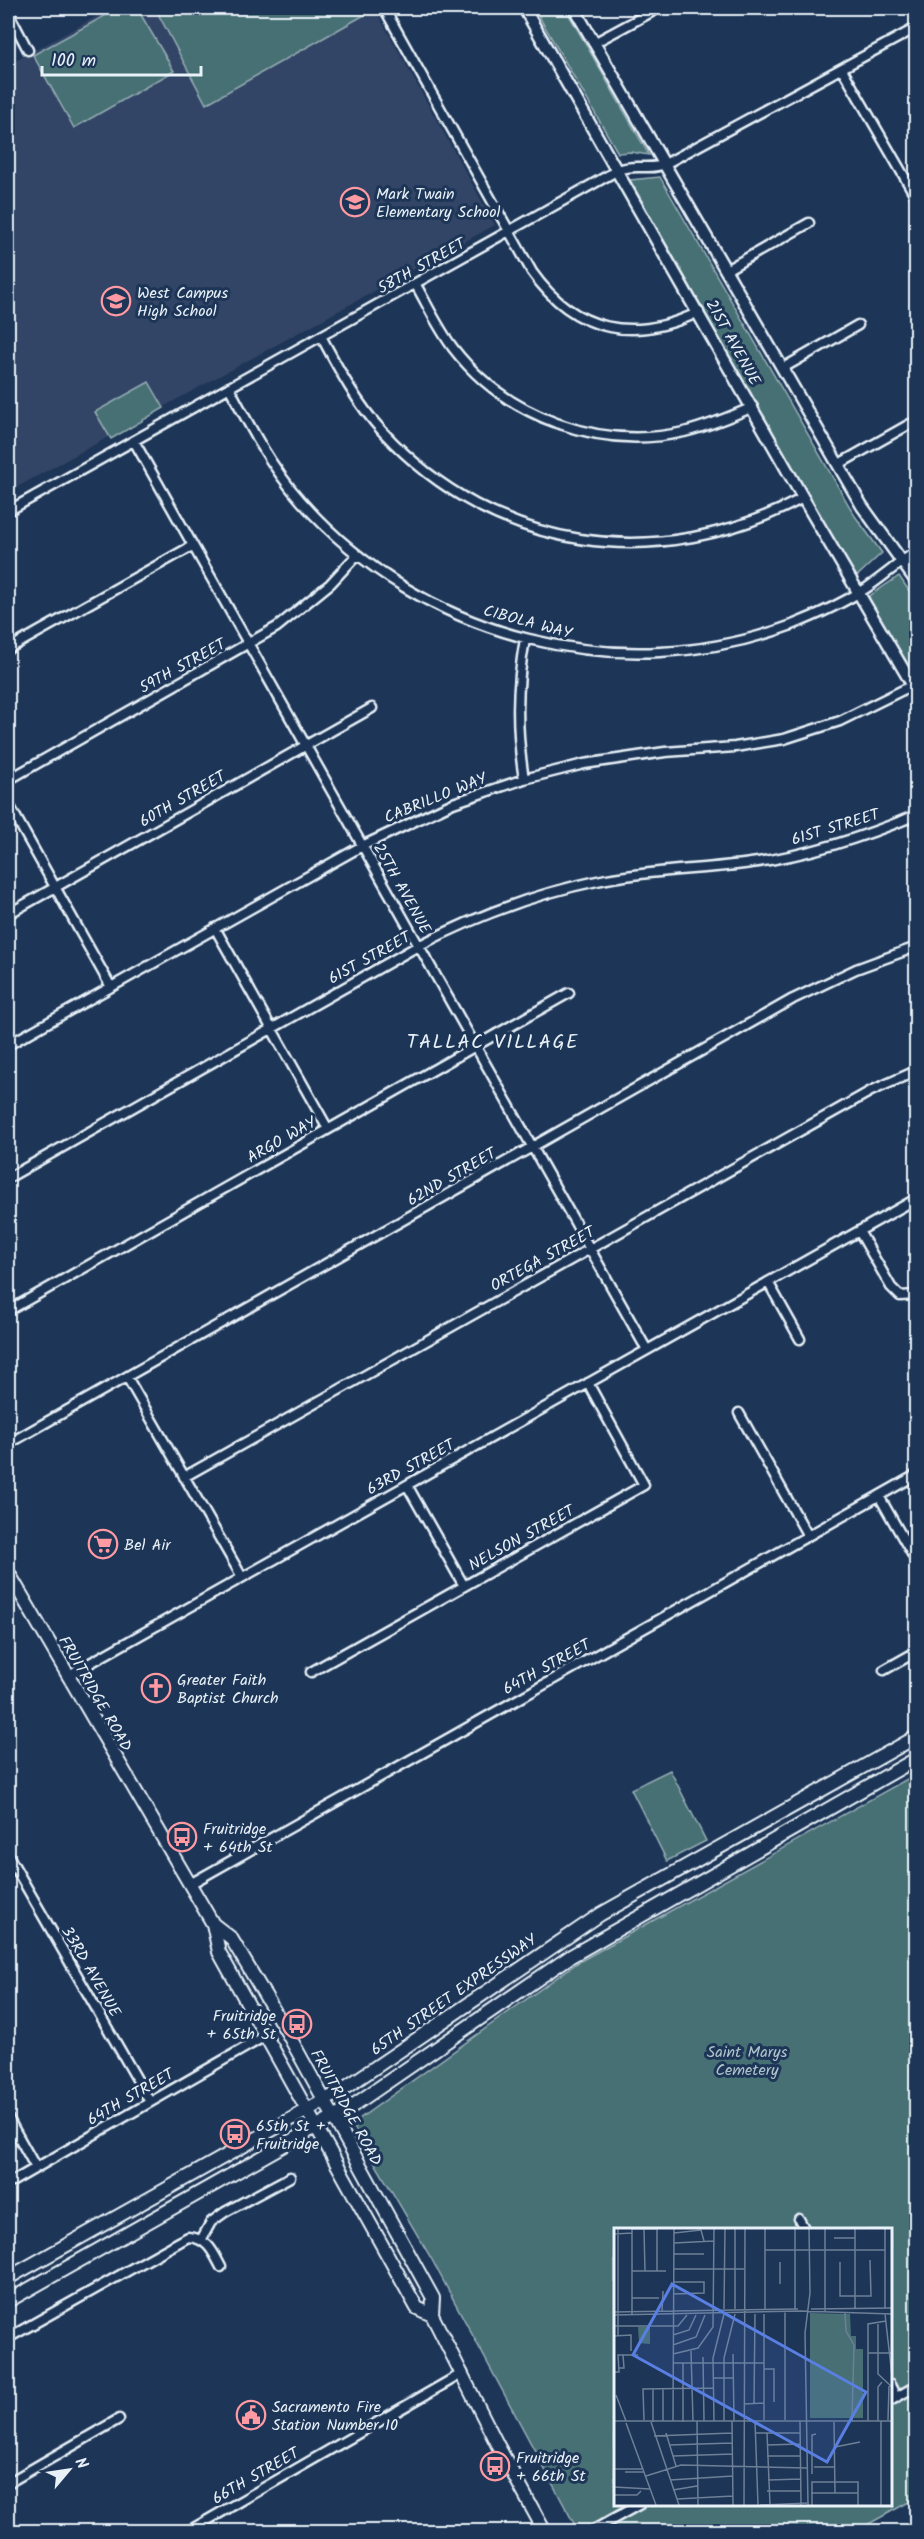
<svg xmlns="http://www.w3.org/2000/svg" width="924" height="2539" font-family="Kalam,sans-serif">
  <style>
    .built { fill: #346 }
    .green { fill: #476f74; stroke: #98b0b6; stroke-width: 1.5; fill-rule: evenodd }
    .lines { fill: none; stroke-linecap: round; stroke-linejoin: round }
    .minor-casing { stroke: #e8f1f8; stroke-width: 13 }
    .tertiary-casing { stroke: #e8f1f8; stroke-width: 15 }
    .secondary-casing { stroke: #e8f1f8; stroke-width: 16 }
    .minor { stroke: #1d3557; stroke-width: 8 }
    .tertiary { stroke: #1d3557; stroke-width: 10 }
    .secondary { stroke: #1d3557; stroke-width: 12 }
    .labels { text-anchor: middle; stroke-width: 6; stroke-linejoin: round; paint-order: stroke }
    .poi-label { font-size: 16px; fill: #e8f1f8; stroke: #1d3557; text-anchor: start }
    .street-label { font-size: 16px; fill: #e8f1f8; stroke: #1d3557 }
    .park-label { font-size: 16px; fill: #b0c4ca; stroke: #1d3557 }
    .quarter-label { font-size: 20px; letter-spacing: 1.5px; fill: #e8f1f8; stroke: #1d3557 }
    .inset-road { fill: none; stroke: #6e8097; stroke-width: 1.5 }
    .view { fill: #5a7fe2; fill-opacity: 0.15; stroke: #5a7fe2; stroke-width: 3 }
    .inset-edge { fill: none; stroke: #e8f1f8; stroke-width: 3 }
  </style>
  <rect width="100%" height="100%" fill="#1d3557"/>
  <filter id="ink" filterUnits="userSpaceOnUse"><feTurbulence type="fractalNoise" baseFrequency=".0167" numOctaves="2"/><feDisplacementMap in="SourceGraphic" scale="12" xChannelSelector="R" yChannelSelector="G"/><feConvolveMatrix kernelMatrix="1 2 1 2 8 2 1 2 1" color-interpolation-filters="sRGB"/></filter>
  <g filter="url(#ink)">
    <path class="built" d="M112,8H155L206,103L375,9L495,225L8,492V65Z"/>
    <path class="green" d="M119,8H137L174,71L74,128L33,55Z
      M155,8H374L375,9L206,104Z
      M534,8H565L649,155L631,152L618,153Z
      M660,177L855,516L882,553L855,578L630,180Z
      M149,382L164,408L111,439L95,412Z
      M899,576L916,601V681L868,597Z
      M670,1770L706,1841L667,1861L631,1789Z
      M916,1774V2498L856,2531H578L431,2258L352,2124L577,1963ZM615,2230H890V2504H615Z"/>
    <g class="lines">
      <g class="minor-casing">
        <path id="minor" d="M384,8L532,272C575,333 634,343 699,312
          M8,12L28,50
          M594,43L659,8
          M842,69L916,197
          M726,270L809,223
          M416,285C428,306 438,328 453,348C506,417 599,451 684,432C708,426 730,417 753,407
          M321,336C339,370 357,404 383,432C495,553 660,575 803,498
          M783,368L858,325
          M229,387C250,427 271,467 301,501C423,639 620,689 792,625C817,615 843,603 865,589C883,577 898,563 916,552
          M134,441L647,1350
          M839,464L910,424
          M8,511L618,170C634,163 650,171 665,164L916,28
          M8,649L192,546
          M524,779C516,730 516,688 525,639
          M8,780L277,627L330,584L357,555
          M8,803L111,987
          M8,914L372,708
          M215,928L328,1129
          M8,1045L362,846L453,803L524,779L584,764L665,752L735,747L784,739L840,721L913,685
          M8,1178L418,946C476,916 534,894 597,881C648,870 700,870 751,863C808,855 864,837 916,815
          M859,1231L891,1287L900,1296L916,1295
          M768,1282L800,1339
          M8,1311L569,993
          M127,1377L242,1577
          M739,1413L808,1536
          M8,1444L793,999L856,969L916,947
          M184,1477L871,1091L916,1071
          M407,1485L464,1586
          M879,1496L916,1561
          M8,1592L16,1587
          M884,1670L916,1652
          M311,1672L644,1485L588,1383
          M67,1676L916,1199
          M8,1855L150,2102
          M190,1884L916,1475
          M8,2118L36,2168
          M8,2184L267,2035
          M799,2219L805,2230
          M201,2240L211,2222L225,2212L290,2177
          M8,2338L188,2237C208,2238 213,2252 221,2267
          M890,2385L896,2397
          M890,2401L916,2386
          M8,2483L119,2419
          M187,2532L463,2373
          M590,2532L640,2504"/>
      </g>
      <g class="tertiary-casing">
        <path id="tertiary" d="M524,8L803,498L916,691
          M574,8L862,506L916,581"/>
      </g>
      <g class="secondary-casing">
        <path id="secondary" d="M8,1572L213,1924L219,1952L417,2308L432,2315
          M213,1924L231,1938L288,2034L433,2298L432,2315L497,2444L545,2532
          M8,2278L336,2094L601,1914L916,1737
          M8,2301L351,2107L571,1956L916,1759"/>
      </g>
      <use href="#minor" class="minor"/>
      <use href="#tertiary" class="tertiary"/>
      <use href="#secondary" class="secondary"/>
    </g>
  </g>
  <defs>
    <g id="school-ring" transform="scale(1.5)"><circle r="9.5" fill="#1d3557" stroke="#ff9aa2" stroke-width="1.5"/><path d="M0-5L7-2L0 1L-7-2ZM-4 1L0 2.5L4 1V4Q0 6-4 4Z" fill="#ff9aa2"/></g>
    <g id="supermarket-ring" transform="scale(1.5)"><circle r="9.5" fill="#1d3557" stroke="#ff9aa2" stroke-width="1.5"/><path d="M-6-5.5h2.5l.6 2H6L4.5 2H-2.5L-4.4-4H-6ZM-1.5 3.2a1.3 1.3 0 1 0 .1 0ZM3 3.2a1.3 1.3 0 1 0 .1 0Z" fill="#ff9aa2"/></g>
    <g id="church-ring" transform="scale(1.5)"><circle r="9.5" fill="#1d3557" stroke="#ff9aa2" stroke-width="1.5"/><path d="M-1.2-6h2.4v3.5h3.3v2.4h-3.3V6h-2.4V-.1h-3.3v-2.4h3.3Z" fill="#ff9aa2"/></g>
    <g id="bus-ring" transform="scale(1.5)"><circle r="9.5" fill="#1d3557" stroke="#ff9aa2" stroke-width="1.5"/><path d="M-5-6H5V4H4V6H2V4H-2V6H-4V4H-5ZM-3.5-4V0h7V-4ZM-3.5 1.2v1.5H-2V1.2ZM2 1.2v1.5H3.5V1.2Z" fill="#ff9aa2"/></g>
    <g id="civic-ring" transform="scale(1.5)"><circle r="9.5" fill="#1d3557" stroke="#ff9aa2" stroke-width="1.5"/><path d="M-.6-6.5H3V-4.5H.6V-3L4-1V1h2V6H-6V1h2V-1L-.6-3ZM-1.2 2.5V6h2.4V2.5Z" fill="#ff9aa2"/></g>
  </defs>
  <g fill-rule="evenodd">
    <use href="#school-ring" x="355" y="202"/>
    <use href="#school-ring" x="116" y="301"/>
    <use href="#supermarket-ring" x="103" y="1544"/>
    <use href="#church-ring" x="156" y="1688"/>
    <use href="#bus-ring" x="182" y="1837"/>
    <use href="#bus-ring" x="297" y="2024"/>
    <use href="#bus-ring" x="235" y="2134"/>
    <use href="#civic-ring" x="251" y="2415"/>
    <use href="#bus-ring" x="495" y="2466"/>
  </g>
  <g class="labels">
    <g class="poi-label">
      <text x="376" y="199">Mark Twain<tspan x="376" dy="18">Elementary School</tspan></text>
      <text x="137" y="298">West Campus<tspan x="137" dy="18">High School</tspan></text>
      <text x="124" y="1550">Bel Air</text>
      <text x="177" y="1685">Greater Faith<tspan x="177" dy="18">Baptist Church</tspan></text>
      <text x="203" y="1834">Fruitridge<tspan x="203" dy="18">+ 64th St</tspan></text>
      <text x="276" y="2021" text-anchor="end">Fruitridge<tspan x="276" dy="18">+ 65th St</tspan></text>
      <text x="256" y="2131">65th St +<tspan x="256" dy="18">Fruitridge</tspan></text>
      <text x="272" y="2412">Sacramento Fire<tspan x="272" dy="18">Station Number 10</tspan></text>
      <text x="516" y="2463">Fruitridge<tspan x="516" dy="18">+ 66th St</tspan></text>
    </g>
    <g class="street-label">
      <text transform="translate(421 265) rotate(-29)" y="6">58TH STREET</text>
      <text transform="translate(734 342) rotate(61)" y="6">21ST AVENUE</text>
      <text transform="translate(528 621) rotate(15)" y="6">CIBOLA WAY</text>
      <text transform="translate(182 665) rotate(-29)" y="6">59TH STREET</text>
      <text transform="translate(435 797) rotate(-22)" y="6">CABRILLO WAY</text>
      <text transform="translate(182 798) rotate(-30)" y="6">60TH STREET</text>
      <text transform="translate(835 826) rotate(-17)" y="6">61ST STREET</text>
      <text transform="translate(403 888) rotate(61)" y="6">25TH AVENUE</text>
      <text transform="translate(369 957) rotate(-29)" y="6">61ST STREET</text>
      <text transform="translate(281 1139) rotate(-30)" y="6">ARGO WAY</text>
      <text transform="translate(451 1176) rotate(-30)" y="6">62ND STREET</text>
      <text transform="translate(542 1258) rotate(-29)" y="6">ORTEGA STREET</text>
      <text transform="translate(410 1466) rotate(-29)" y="6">63RD STREET</text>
      <text transform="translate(521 1537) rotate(-29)" y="6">NELSON STREET</text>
      <text transform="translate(546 1666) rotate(-29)" y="6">64TH STREET</text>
      <text transform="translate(96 1693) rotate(60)" y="6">FRUITRIDGE ROAD</text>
      <text transform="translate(92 1971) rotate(60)" y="6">33RD AVENUE</text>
      <text transform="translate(453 1994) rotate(-35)" y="6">65TH STREET EXPRESSWAY</text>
      <text transform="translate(130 2096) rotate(-30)" y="6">64TH STREET</text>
      <text transform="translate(347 2107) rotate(61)" y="6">FRUITRIDGE ROAD</text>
      <text transform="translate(255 2475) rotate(-30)" y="6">66TH STREET</text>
    </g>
    <g class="park-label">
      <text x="747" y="2057">Saint Marys<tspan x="747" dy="18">Cemetery</tspan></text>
    </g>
    <g class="quarter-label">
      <text x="493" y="1048">TALLAC VILLAGE</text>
    </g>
  </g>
  <g transform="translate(614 2228)">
    <rect width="278" height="278" fill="#1d3557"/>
    <path d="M196,85L236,86L237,108H242V121H249V190H196ZM24,99H36V116L25,115Z" fill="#476f74"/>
    <path class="inset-road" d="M151,0V81M181,0V81M211,0V83M241,0V81M271,0V80M18,1H43M30,1L31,43M60,5L87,2L90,13M0,6L18,5M220,10H241M60,15L100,13M151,22H271M60,26H90M226,34V68H257L256,32M60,41H130M18,43H52M43,43V0M166,56V34M60,66L90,65V54H60M18,70H45M110,81L111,0M121,81V0M197,81L278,80M48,83L49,63M171,83V192M0,84L184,81M231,85L232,103L240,117L238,193M18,86V0M150,86V192M271,86L278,148M0,87L186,83L278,86M264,96V146L278,159M0,98H64L73,87M59,107L75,102L82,87M0,108L17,107V123M4,108V0M59,117L82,109L91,87M77,123L79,193M254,125H278M59,126L84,120L99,99L100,0M119,126L120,193M89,129L90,193M59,135H150M69,135V194M5,140H10L9,127M150,141H160V174M0,144H5L4,127H24M99,150H119M49,161V193M2,167L12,193M140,175L141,86M130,176L150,175M30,192L29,161L99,160M274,192L275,158M0,193H278M59,193L60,0M83,193L84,277M100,193L99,130L110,86M110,193V130L121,86M118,193L119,277M141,193L144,277M186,193L187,277M254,193V96L272,93M264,193V159L268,154M267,193V277M37,194L65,277M39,194V161M220,194L221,265M12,195L42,277M52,205L62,238M141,205H186M153,205L156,277M40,208L118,205M55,217L118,215M153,217L186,216M221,219L246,214M59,228L119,226M153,228H186M200,239H221M0,241H28M11,244H30M198,246V207L202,206M32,248L67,237L193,240M56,252L119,248M154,252L187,251M0,259L36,261M59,262L83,258M153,263H187M197,265H244M0,267H23L27,263M63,271L119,268M130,277L131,0M146,277L195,275M194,277L191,105L196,65L195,0M198,277V254H244V277"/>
    <path class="view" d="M58,56L252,164L213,234L19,127Z"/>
    <rect width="278" height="278" class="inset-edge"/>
  </g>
  <rect width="924" height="2539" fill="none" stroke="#1d3557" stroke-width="30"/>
  <rect x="15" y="15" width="894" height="2509" fill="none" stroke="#e8f1f8" stroke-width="2" filter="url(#ink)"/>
  <g transform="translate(69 2470) rotate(61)" stroke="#1d3557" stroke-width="4.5" paint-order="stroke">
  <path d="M0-4.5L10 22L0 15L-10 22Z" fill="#e8f1f8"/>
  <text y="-9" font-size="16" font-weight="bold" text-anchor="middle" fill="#e8f1f8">N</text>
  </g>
  <path d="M42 66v9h159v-9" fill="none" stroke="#e8f1f8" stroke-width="3"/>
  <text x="51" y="66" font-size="18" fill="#e8f1f8" stroke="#1d3557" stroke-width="4.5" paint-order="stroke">100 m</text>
</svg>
